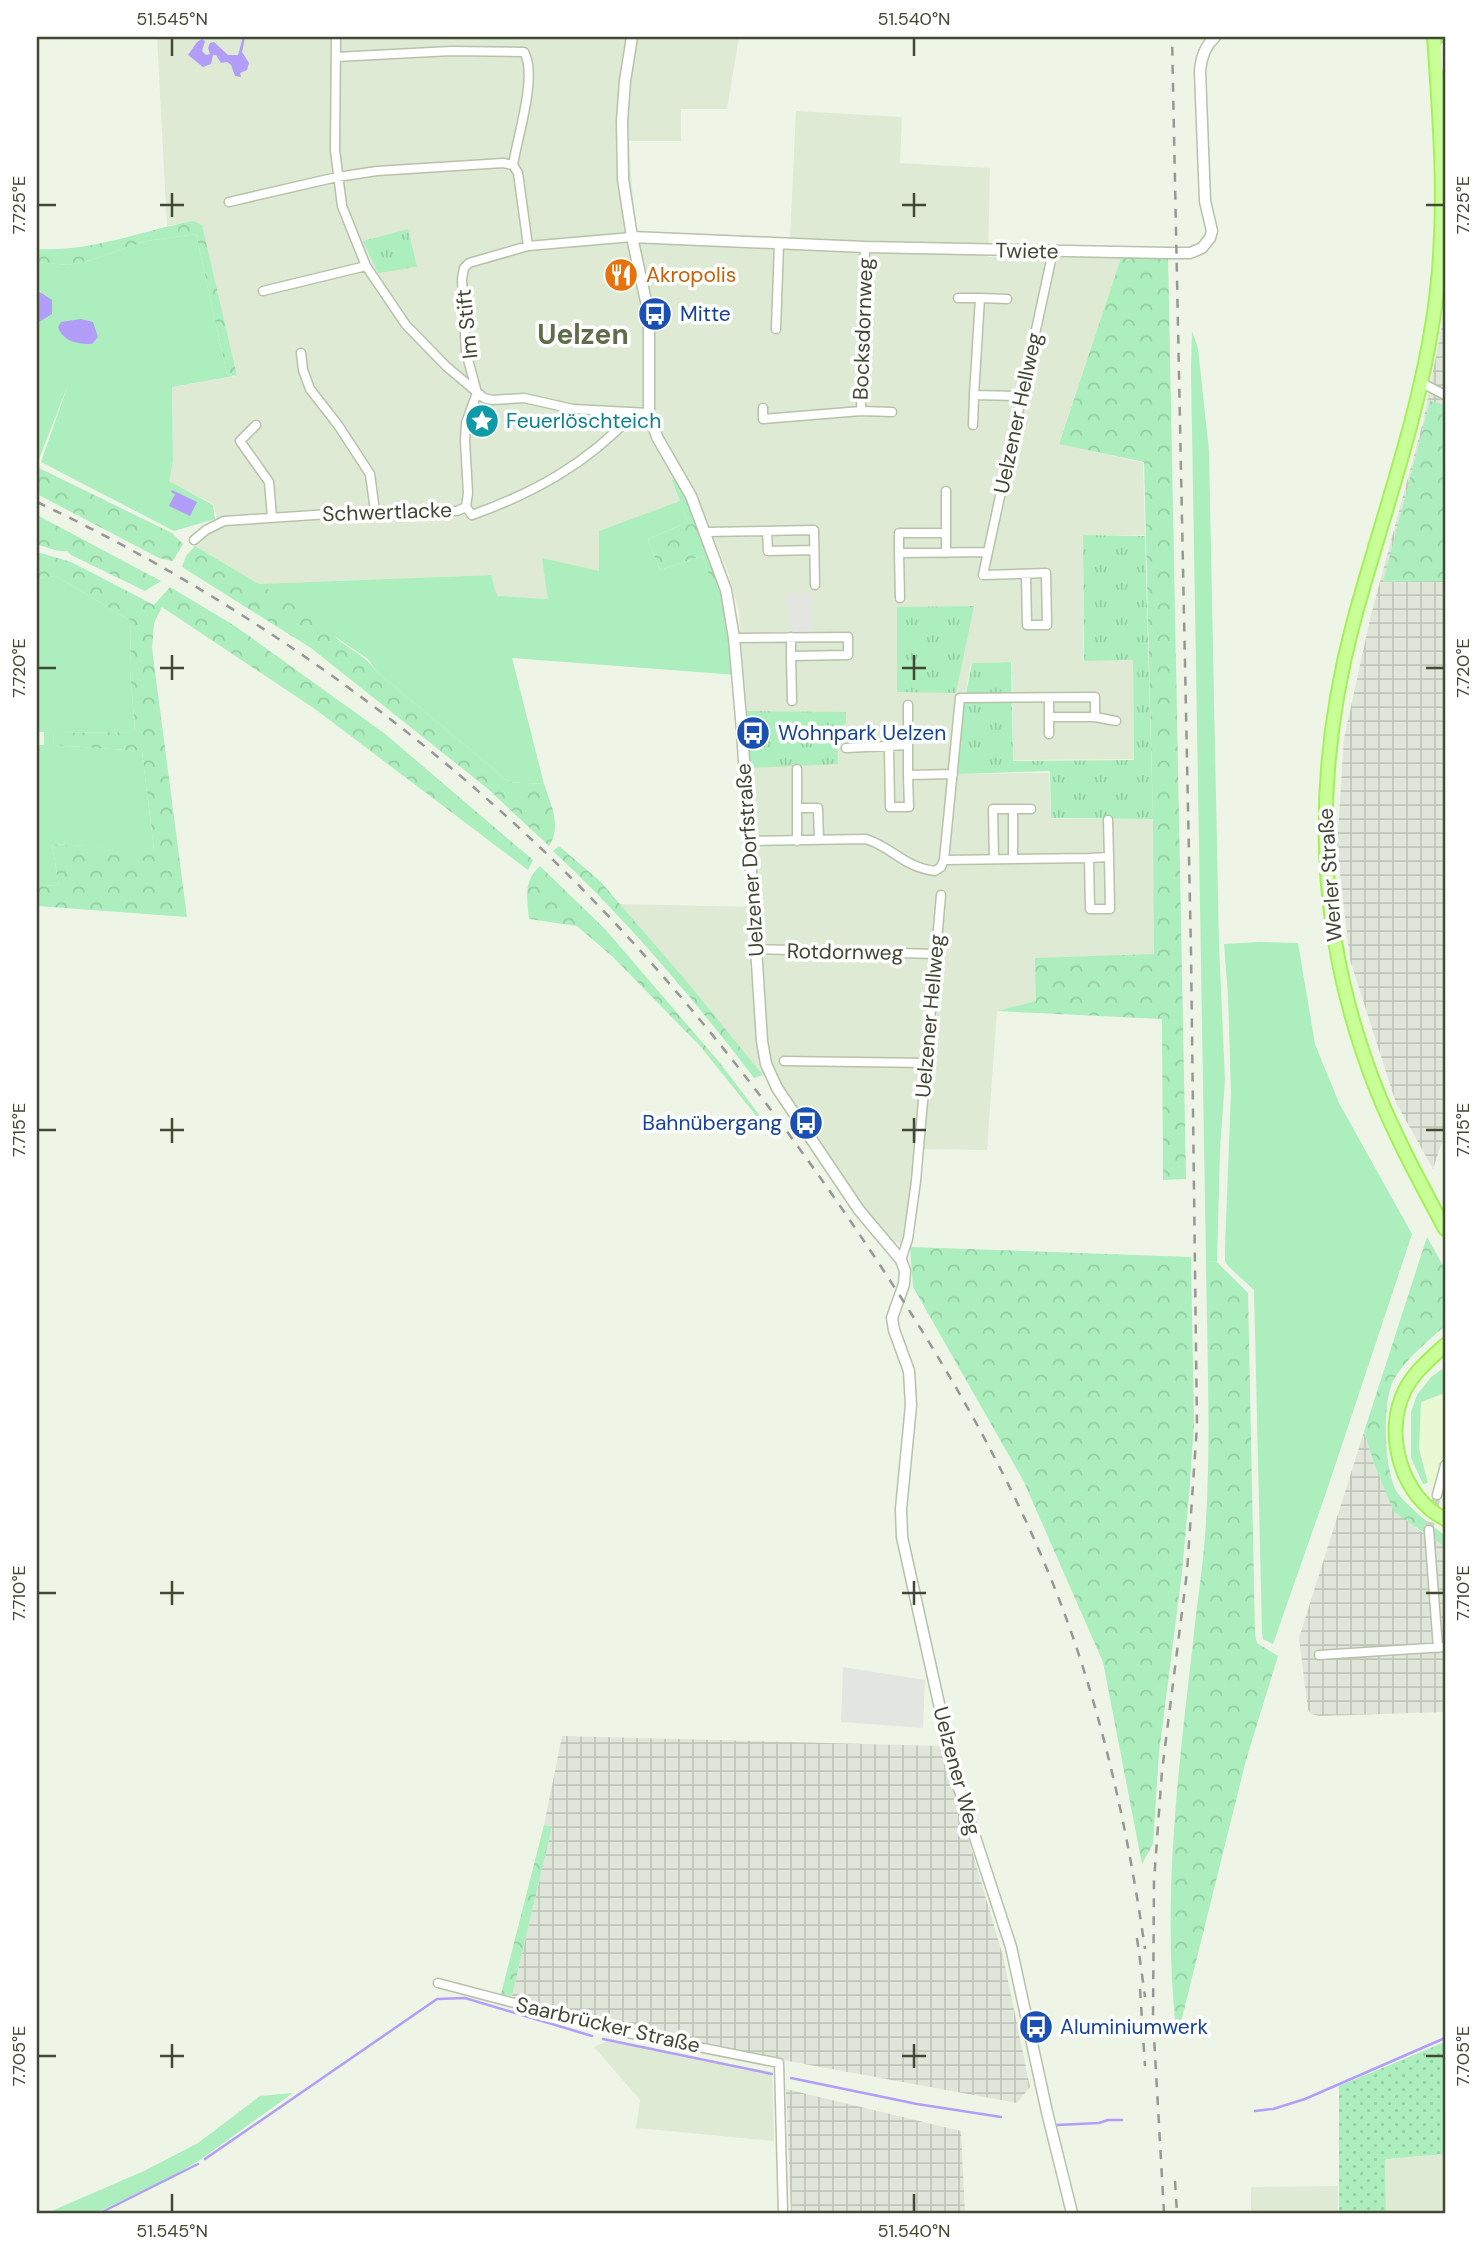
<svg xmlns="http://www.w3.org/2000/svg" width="1482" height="2250" font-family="'DM Sans',sans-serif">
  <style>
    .residential { fill: #dfead5 }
    .commercial { fill: #e9f9d1 }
    .industrial { fill: url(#industrial-grid) }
    .grass { fill: #aceebd }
    .forest { fill: url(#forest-crowns) }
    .park { fill: url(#park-tufts) }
    .garden { fill: url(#garden-dots) }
    .parking { fill: #e3e6e0 }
    .water { fill: #b29ef8 }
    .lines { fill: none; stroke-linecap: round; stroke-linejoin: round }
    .stream { stroke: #b29ef8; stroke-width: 2.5 }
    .minor-tunnel { stroke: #cbd3c3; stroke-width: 8; stroke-dasharray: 8 4; stroke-linecap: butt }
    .minor-casing { stroke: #b6c2a9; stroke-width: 11 }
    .tertiary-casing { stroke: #b6c2a9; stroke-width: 13 }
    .primary-casing { stroke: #a4f05b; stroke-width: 16 }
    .minor { stroke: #fff; stroke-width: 8 }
    .tertiary { stroke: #fff; stroke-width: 10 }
    .primary { stroke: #c8ff97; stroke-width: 12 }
    .rail { stroke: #979797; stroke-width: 2.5; stroke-dasharray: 9 9; stroke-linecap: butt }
    .ticks { fill: none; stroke: #414935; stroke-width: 2.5 }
    .labels { text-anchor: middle; stroke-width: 7; stroke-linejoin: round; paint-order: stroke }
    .street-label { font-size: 21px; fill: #414935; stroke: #fff }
    .food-label { font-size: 21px; fill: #c56008; stroke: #fff; text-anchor: start }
    .transit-label { font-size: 21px; fill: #164399; stroke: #fff; text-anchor: start }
    .culture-label { font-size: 21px; fill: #0d838f; stroke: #fff; text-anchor: start }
    .district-label { font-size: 28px; font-weight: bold; fill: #5f6d4b; stroke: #fff }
    .neatline { fill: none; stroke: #414935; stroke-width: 2.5 }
    .ticks-label { font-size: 18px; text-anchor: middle; fill: #414935 }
  </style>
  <defs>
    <pattern id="industrial-grid" width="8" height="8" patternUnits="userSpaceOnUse" patternTransform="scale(1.75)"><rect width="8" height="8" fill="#e0e5d9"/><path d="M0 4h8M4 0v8" fill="none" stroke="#c1c6bb"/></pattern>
    <pattern id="forest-crowns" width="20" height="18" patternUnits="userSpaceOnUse" patternTransform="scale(1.75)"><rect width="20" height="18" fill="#aceebd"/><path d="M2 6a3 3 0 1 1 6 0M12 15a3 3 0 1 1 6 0" fill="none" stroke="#95cea3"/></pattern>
    <pattern id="park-tufts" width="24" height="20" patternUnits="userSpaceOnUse" patternTransform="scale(1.75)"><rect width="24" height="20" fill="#aceebd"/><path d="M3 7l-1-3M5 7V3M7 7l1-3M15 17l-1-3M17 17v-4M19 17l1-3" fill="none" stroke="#95cea3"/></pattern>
    <pattern id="garden-dots" width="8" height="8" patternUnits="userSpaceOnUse" patternTransform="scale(1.75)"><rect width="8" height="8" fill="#aceebd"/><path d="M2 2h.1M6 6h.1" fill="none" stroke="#95cea3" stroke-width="1.8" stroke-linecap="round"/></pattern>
  </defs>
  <rect width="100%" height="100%" fill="#eef5e7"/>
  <path class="residential" d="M157,37H739L727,109H681V141H629L635,231L790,237L796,111L902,117L900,163L990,168L988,257L1121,258L1059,443L1143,463L1145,535H1083V661L1133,660L1134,759L1013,760L1012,662L971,663L963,706L957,774L1049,773L1051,819H1153L1155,955L1037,1001L997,1011L987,1150L923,1149L910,1247L893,1241L871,1218L763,1075L688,983L618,904L759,907L739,612L727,569L696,496L599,531V571L548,599L496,597L490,575L258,584L195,546L204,536L220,527L213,504L168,481L173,461L172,387L236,376L193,221L167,226Z
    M607,2041L772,2072L774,2141L636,2128L640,2100L594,2047Z
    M1445,2154V2213H1386L1385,2159Z
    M1338,2186V2213H1251V2187Z"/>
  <path class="commercial" d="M1445,1394V1499L1428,1483L1419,1450L1421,1402Z"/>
  <path class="industrial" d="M1445,310V1134L1433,1169L1396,1103L1350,960L1337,847L1344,738L1371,615L1423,422Z
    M1364,1432L1375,1466L1417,1529L1445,1547V1712L1319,1716L1311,1714L1308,1710L1299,1638Z
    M562,1736L941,1746L1003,1956L1030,2087L1017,2103L760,2056L605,2024L512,1996L552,1827L544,1825Z
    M786,2089L961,2131L965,2213H791Z"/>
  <path class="grass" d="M196,234L227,374L234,376L172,387L173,461L169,481L213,505L215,519L174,531L41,462L68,385L37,464V321H39L41,291L37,290V262L68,265L91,260L146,241Z
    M1192,331L1198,348L1209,451L1219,945L1225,1080L1220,1149L1217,1262L1206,1261L1191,371Z
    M680,501L688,522L648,539L660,570L702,556L718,598H728L737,675L512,658L544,784L509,782L377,672L368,659L258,584L491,575L497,596L548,599L542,558L599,571V531Z
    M56,576L131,621L130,669L135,732L54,733L53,745L142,751L154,850L52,844L59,886L37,885V745H44V732H37V578Z
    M1260,942L1298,943L1315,1044L1339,1103L1412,1234L1328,1487L1273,1644L1263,1639L1262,1633L1254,1290L1228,1266L1225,1261V1247L1231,1092L1228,996L1224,944Z
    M1445,1367V1393L1421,1402L1419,1449L1428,1483L1423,1484L1411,1458V1412L1417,1395L1431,1377Z
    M293,2093L197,2162L171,2177L96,2213H47L144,2171L198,2143L260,2096Z"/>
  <path class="forest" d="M193,221L202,225L237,376L227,374L196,234L146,241L91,260L68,265L37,262V249C91,252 141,231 193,221Z
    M1123,252L1168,253L1186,1179L1163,1180L1162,1019L997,1011L1036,1001L1035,958L1154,954L1153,819L1144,462L1059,444Z
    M1430,401L1445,405V581L1383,582Z
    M37,467L172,533L183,544L173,561L159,558L37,494Z
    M672,480H683L728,598L718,599L702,556L660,570L648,539L688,522Z
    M37,515L161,581L145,591L71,555L67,551C58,553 46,546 37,545Z
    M195,546L327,625C337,647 361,649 377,672L509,782L544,784C551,805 562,826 549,846L487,788L311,648L182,567L186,556Z
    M37,552L71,562L154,605L170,587L235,626L384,733L533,860L528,870L315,709L162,607L154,623L152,648L187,917L37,906V885L59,886L52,844L154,849L142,751L53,745L54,733L135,732L130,669L131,621L56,576L37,578Z
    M559,846L600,881L688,983L763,1075L754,1078C693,998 627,920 553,851Z
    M540,866L605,929L720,1063L761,1117L766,1128L700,1046L613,957L577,926L529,919C527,898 523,881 540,866Z
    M1427,1237L1445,1269V1326C1427,1342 1405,1359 1393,1381C1382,1404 1384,1470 1397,1492C1403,1502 1435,1529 1445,1535V1547L1394,1512L1375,1466L1364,1432Z
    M910,1247L1191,1257L1194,1424L1189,1496L1182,1572L1159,1753L1153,1844L1142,1864L1103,1662L1023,1480L913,1287Z
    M1206,1261L1217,1262L1248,1293L1255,1634L1257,1643L1278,1656L1246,1760L1177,2038C1161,1906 1178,1773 1193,1642C1197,1602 1204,1561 1206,1521C1211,1434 1207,1347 1206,1261Z
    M544,1825L552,1827L512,1996L501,1994Z"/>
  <path class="park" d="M408,229L417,267L378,273L363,241Z
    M1083,535L1145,536L1153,819L1051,818L1050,771L958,774L964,704L972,663L1011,662L1013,761L1134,760L1133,660L1084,661Z
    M974,606L956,693L897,692V607Z
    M746,711L846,712V723L837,730L838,764L748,768Z"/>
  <path class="garden" d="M1445,2042V2154L1385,2159L1386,2213H1339V2086Z"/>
  <path class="parking" d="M788,594H811L812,632L789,633Z
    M843,1667L925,1680L923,1728L841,1722Z"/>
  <path class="water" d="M243,37L245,38L242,52L249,63L247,70L240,73L241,77L235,76L231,65L227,62L221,63L216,55H213L211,64L203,67L188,55L197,42L202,39L205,41L202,51L206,55L210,54L208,48L210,43L214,42L228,55H238Z
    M37,290L52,300V314L39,322L37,321Z
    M81,319L93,322L98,337L92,344C78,344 63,342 58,327L61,322Z
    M172,490L197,502L190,516L169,506L175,494L171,492Z"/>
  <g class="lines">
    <path class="stream" d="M603,2039L772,2074
      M791,2078L917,2104L1001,2117
      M1255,2111L1273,2109L1305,2099L1445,2038
      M1057,2125L1099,2123L1108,2120H1122
      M205,2159L437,1999L465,1998L592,2036
      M100,2213L198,2164"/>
    <path class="minor-tunnel" d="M1429,1530L1437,1495"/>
    <g class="minor-casing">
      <path id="minor" d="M336,37L335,150L342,206L366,266L406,325L447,367L484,398L492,400L524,398L573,409L649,413
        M336,57L451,51L524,52C538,75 517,138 513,165
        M1439,69L1445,46
        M229,202L337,177L377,171L503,163L513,165L518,173L528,246
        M263,291L366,266
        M958,298H980
        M1007,299L980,298L974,395L1022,396
        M776,329L779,244
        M301,353L303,370L310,389L338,425L370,474L375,511
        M1422,383L1445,395
        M763,408V419L861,411L892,412
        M861,411L865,247
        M256,425L240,441L269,482L272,517
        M973,425L974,395
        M466,507L468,493L465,441L466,423L477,393L466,352L462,279L464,268L469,263L528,246L632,237
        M466,507L472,515C534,493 588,463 633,414
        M767,531L768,551L814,550
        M706,532L814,530L815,585
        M946,533V553
        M194,540L206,530L224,521L375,511H457L466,507
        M899,553V533H946V491
        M1026,574L1027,625H1047L1046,573L983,575L1053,251
        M900,598L899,553L988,552
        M734,638L848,637V655L791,656V637
        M791,656L792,701
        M908,705V775L953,774
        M1049,717V734
        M1095,717L1116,721
        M889,747L890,807H909L908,775
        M846,748L908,745
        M797,769V841
        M797,808H818L819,840
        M1013,809H1031
        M1108,820L1109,857
        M748,841L866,839C894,848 903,867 935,871L941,867L944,860L960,698L1095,697V717H1049V698
        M994,859L993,809H1013V859
        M944,860L1089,858L1090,909H1110L1109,857L1089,858
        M756,949L935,954
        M784,1061L927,1063
        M901,1260L908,1239L916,1181L941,895
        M1437,1495L1445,1465
        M1429,1530L1438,1648
        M1319,1655L1445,1647
        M438,1983L628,2033L779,2063L783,2213"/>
    </g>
    <g class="tertiary-casing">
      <path id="tertiary" d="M632,37L625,81L622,121L623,179L632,237L649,315V413L657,437L691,496L726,590L734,638L742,730L762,1041L766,1064L777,1088L859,1210L901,1260L905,1271L904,1284L892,1318L894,1330L909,1371L911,1405L901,1509L902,1537L955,1776L1011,1947L1047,2112L1072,2213
        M632,237L865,247L1168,253H1190L1202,248L1210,238L1212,231L1205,201L1200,71C1201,58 1205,46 1215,37"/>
    </g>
    <g class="primary-casing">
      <path id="primary" d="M1434,37C1441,132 1448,226 1433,320C1417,424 1380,523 1353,624C1311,784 1316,937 1377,1091C1396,1138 1421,1184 1445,1229
        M1445,1345C1430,1359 1414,1372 1405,1390C1383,1433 1401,1497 1445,1519"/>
    </g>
    <use href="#minor" class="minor"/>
    <use href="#tertiary" class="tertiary"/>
    <use href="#primary" class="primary"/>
    <path class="rail" d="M37,502C261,608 471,763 637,947C724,1043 802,1148 874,1256C946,1365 1012,1477 1059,1599C1102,1711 1128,1830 1145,1949
      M1137,1938L1145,1997
      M1140,1989L1145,2066
      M1175,2181L1177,2213
      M1164,2213L1153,2019L1154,1881L1162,1771L1187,1572L1197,1426L1191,953L1172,37"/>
  </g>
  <path class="ticks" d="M172,38V56M914,38V56M172,193V217M914,193V217M38,205H56M160,205H184M902,205H926M1426,205H1444M172,655V680M914,655V680M38,668H56M160,668H184M902,668H926M1426,668H1444M172,1118V1143M914,1118V1143M38,1130H56M160,1130H184M902,1130H926M1426,1130H1444M172,1581V1605M914,1581V1605M38,1593H56M160,1593H184M902,1593H926M1426,1593H1444M172,2044V2068M914,2044V2068M38,2056H56M160,2056H184M902,2056H926M1426,2056H1444M172,2194V2212M914,2194V2212"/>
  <defs>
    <g id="restaurant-disc" transform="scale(1.75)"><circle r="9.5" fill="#e8710a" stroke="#fff"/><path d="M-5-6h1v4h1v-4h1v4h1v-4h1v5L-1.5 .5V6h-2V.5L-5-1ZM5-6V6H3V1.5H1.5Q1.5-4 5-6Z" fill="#fff"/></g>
    <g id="bus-disc" transform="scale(1.75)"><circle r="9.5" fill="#1a4fb4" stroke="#fff"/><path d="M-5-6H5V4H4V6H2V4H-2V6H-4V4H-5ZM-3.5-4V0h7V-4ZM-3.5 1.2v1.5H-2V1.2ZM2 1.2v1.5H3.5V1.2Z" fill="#fff"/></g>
    <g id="sight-disc" transform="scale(1.75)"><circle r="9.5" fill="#0f9aa8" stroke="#fff"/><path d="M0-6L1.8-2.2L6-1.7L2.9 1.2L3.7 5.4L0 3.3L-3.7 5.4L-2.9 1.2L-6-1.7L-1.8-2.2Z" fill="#fff"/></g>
  </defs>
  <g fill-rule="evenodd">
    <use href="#restaurant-disc" x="621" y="275"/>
    <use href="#bus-disc" x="655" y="314"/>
    <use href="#sight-disc" x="482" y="421"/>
    <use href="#bus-disc" x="753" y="733"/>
    <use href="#bus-disc" x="806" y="1123"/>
    <use href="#bus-disc" x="1036" y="2027"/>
  </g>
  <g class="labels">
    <g class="street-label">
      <text transform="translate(1027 251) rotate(1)" y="7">Twiete</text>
      <text transform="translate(467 324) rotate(-96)" y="7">Im Stift</text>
      <text transform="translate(863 329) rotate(-88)" y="7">Bocksdornweg</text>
      <text transform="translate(1018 413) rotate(-78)" y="7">Uelzener Hellweg</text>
      <text transform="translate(387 512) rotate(-2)" y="7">Schwertlacke</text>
      <text transform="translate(750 860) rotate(-94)" y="7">Uelzener Dorfstraße</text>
      <text transform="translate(1330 875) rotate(-94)" y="7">Werler Straße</text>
      <text transform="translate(845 952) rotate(1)" y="7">Rotdornweg</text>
      <text transform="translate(930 1016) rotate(-85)" y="7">Uelzener Hellweg</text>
      <text transform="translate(957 1771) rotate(75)" y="7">Uelzener Weg</text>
      <text transform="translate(608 2025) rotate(13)" y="7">Saarbrücker Straße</text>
    </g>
    <g class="food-label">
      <text x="646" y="282">Akropolis</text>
    </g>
    <g class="transit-label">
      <text x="680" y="321">Mitte</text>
      <text x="778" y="740">Wohnpark Uelzen</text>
      <text x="782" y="1130" text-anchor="end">Bahnübergang</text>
      <text x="1060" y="2034">Aluminiumwerk</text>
    </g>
    <g class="culture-label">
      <text x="506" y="428">Feuerlöschteich</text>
    </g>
    <g class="district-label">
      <text x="583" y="344">Uelzen</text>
    </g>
  </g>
  <rect width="1482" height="2250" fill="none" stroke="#ffffff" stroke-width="77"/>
  <rect x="38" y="38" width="1406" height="2174" class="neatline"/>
  <g class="ticks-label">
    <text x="172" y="25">51.545°N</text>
    <text x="914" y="25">51.540°N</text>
    <text transform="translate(1463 205) rotate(-90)" y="6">7.725°E</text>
    <text transform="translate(19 205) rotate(-90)" y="6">7.725°E</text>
    <text transform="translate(1463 668) rotate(-90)" y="6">7.720°E</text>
    <text transform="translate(19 668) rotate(-90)" y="6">7.720°E</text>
    <text transform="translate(1463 1130) rotate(-90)" y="6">7.715°E</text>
    <text transform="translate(19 1130) rotate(-90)" y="6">7.715°E</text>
    <text transform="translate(1463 1593) rotate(-90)" y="6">7.710°E</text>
    <text transform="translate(19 1593) rotate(-90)" y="6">7.710°E</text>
    <text transform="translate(19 2056) rotate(-90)" y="6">7.705°E</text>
    <text transform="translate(1463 2056) rotate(-90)" y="6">7.705°E</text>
    <text x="172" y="2237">51.545°N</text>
    <text x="914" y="2237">51.540°N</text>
  </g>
</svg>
